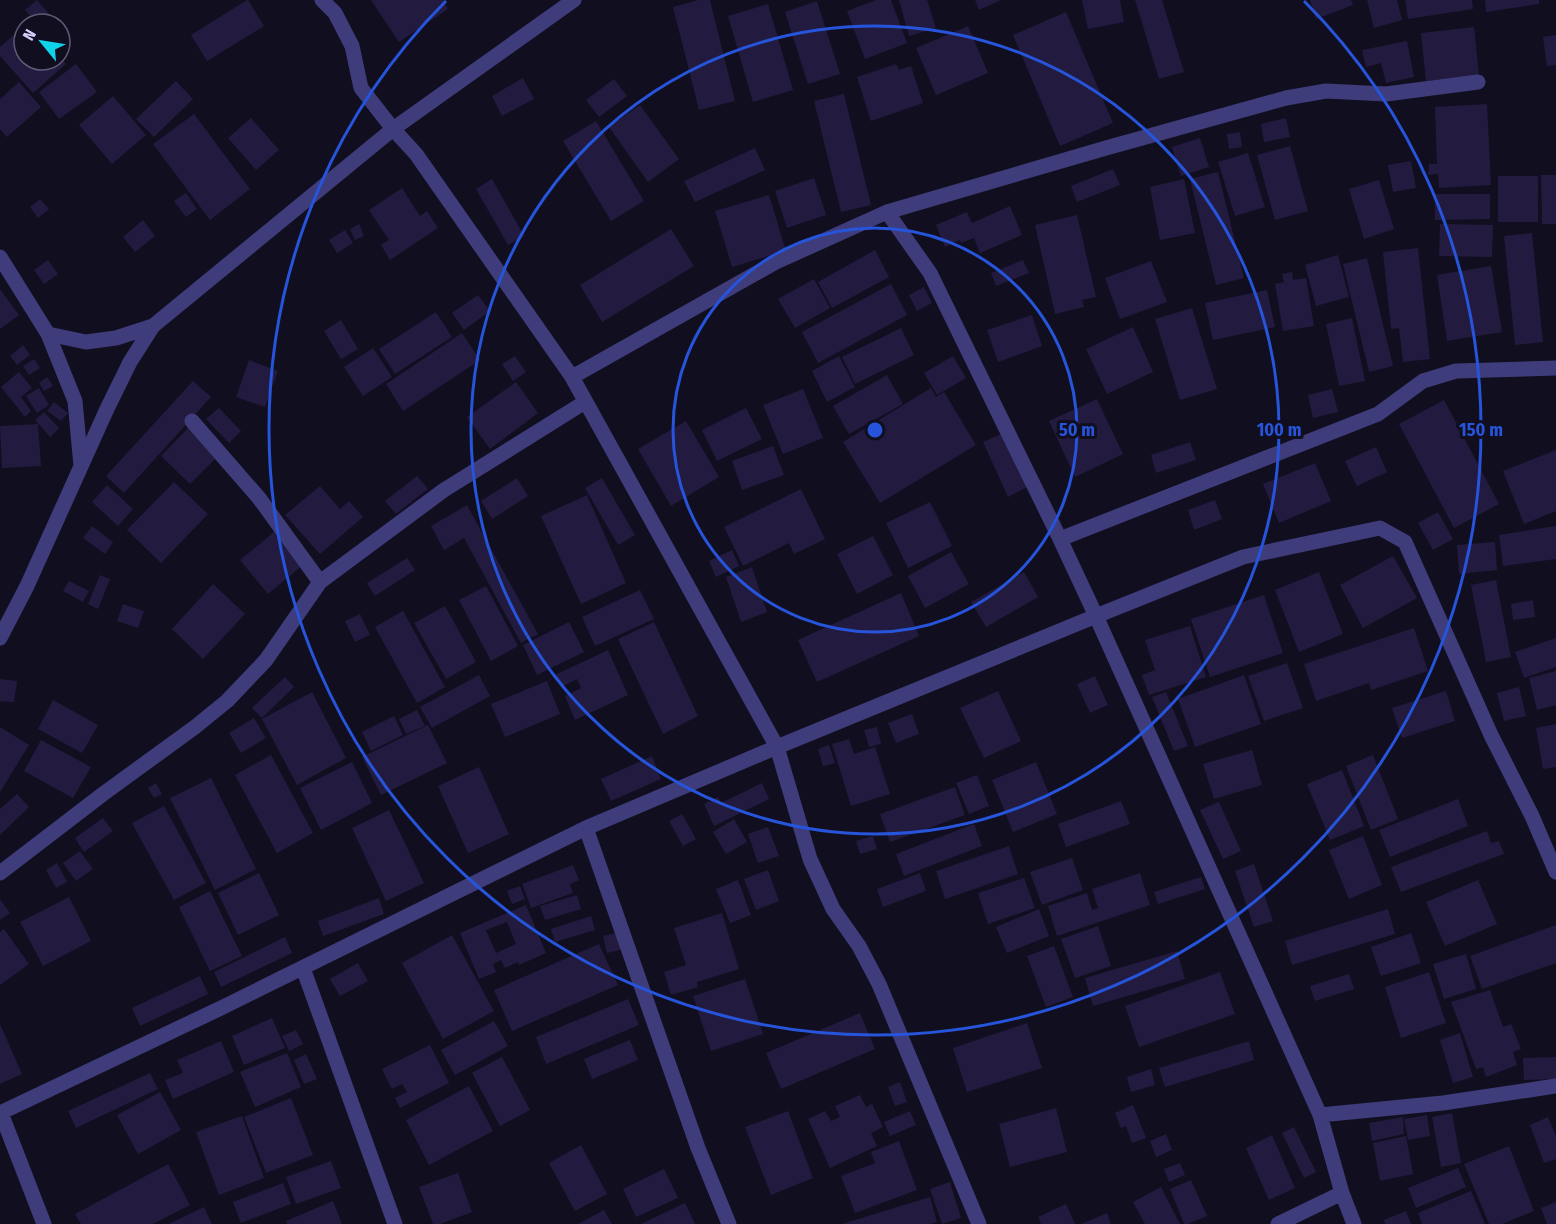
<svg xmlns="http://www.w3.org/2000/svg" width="1556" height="1224" font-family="'Fira Sans Condensed',sans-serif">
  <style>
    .building { fill: #221b3f; fill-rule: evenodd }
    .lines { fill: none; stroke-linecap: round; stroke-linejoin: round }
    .street { stroke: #3e3c7b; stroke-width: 15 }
    .ring { fill: none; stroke: #2654da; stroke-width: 3 }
    .centre { fill: #2654da; stroke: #110e1f; stroke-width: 3 }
    .ring-label { font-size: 18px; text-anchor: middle; font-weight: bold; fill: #2654da; stroke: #110e1f; stroke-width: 6; stroke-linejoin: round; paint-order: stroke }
  </style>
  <rect width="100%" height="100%" fill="#110e1f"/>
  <path class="building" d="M37,0L55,21L51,24H37L25,10Z
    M247,0H248L264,26L207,61L191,35Z
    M371,0H443L448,9L399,42Z
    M698,0H710L735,101L699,110L673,7Z
    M876,0H891L907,43L865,59L847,11Z
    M899,0H927L936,28L909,36Z
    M975,0H1001L979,10Z
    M1082,0H1120L1124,22L1088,29Z
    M1135,0H1162L1184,72L1159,79Z
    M1310,0H1351L1353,5L1316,19Z
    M1367,0H1397L1402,20L1374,28Z
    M1405,0H1472L1473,9L1408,19Z
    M1485,0H1539V4L1486,12Z
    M817,1L840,74L808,84L785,12Z
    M768,4L793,90L753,102L728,16Z
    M1066,12L1113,123L1060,146L1013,35Z
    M24,26V60H60V56L66,64L33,93L0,56V47Z
    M968,26L988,73L936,95L916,48Z
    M1474,27L1479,75L1426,81L1421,33Z
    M1556,35V65L1547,66L1543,37Z
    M1407,41L1414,77L1386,83L1381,63L1366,67L1362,50Z
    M76,64L97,92L59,119L39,92Z
    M896,64L899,70L911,66L923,103L871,121L857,77Z
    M523,78L534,99L502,116L492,96Z
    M614,79L627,96L599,117L586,100Z
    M176,81L193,99L154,137L136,119Z
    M19,82L41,107L7,137L0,129V99Z
    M844,94L871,205L841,212L814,101Z
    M113,96L146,135L112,164L79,125Z
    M1487,104L1491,185L1439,188L1438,174L1428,175L1429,164H1437L1435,107Z
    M640,105L679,159L648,182L609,127Z
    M194,114L250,189L210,220L153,144Z
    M251,118L279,150L256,170L228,138Z
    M1286,118L1290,137L1264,142L1261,124Z
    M596,121L644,201L611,221L563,141Z
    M1240,132L1242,147L1229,149L1227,134Z
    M1200,138L1209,167L1181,176L1172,147Z
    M1290,146L1308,211L1275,220L1257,155Z
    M755,148L765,170L695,202L684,181Z
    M1248,153L1265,207L1235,216L1218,162Z
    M1411,161L1416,188L1393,192L1388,165Z
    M1113,169L1120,185L1077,202L1071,186Z
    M1218,172L1244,278L1216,285L1190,179Z
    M1541,175H1556V224H1542Z
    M1498,176H1538V222H1498Z
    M814,178L826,215L787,228L775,191Z
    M492,179L524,236L508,245L476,189Z
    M1184,179L1195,233L1160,240L1150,187Z
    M1379,180L1394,229L1364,239L1349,189Z
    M402,188L420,216L427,211L438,228L390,260L381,245L389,240L369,210Z
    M186,193L197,209L186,217L174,201Z
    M1435,194H1490V219L1435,220Z
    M769,195L786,251L732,267L715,211Z
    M40,199L49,209L38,218L30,207Z
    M1010,206L1022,235L980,253L974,238L961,243L960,240L945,247L936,225L967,212L972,223Z
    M1077,215L1096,297L1082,300L1084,307L1055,314L1035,225Z
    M143,220L155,236L135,252L123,237Z
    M359,224L364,236L355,240L350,229Z
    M1440,224L1493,225L1492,257L1439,256Z
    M671,229L694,266L602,322L580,285Z
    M345,230L353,243L337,253L329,240Z
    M1532,233L1543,342L1515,345L1504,236Z
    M1418,248L1430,359L1403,362L1399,328L1391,329L1383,252Z
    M875,250L889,277L832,308L818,282Z
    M1338,255L1349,297L1316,306L1305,265Z
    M1367,258L1393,366L1369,372L1343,264Z
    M48,260L58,274L44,284L34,270Z
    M1023,260L1029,273L996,286L991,273Z
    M1151,261L1167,302L1120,319L1105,278Z
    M1491,266L1502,332L1447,341L1437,275Z
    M1292,272L1293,280L1306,278L1314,326L1283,331L1275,284L1284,282L1282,274Z
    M814,279L830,308L795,328L778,299Z
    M891,284L907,315L818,363L802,332Z
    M924,287L932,303L917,311L909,295Z
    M0,289L19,315L0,329Z
    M1267,290L1275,327L1213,340L1205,303Z
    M478,295L490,311L464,330L452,313Z
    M1192,308L1217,389L1180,400L1155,319Z
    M436,312L452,337L395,374L379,349Z
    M1032,315L1042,346L998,362L987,330Z
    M1352,318L1365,381L1339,386L1326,324Z
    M341,320L358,349L341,359L324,331Z
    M1133,327L1153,372L1107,394L1086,349Z
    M901,328L914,355L855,384L842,357Z
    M462,333L480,360L403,411L386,384Z
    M23,345L30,355L17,365L10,356Z
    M373,348L392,377L363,396L344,367Z
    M515,356L526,372L513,381L502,364Z
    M839,356L855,387L827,402L812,371Z
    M953,356L966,378L937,395L924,373Z
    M34,359L40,368L29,375L23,366Z
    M249,360L278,371L265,407L236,397Z
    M19,372L32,388L21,397L31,411L25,417L1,387Z
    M887,375L903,404L849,434L833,406Z
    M47,377L53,386L44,391L39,383Z
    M193,381L211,397L124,493L106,476Z
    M516,382L538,413L490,449L467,417Z
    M39,388L49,405L37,413L26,396Z
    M931,388L936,397L944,392L976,445L880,503L843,442Z
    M803,389L823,438L783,454L763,405Z
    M1332,389L1338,412L1313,418L1308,395Z
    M1097,399L1123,454L1075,477L1049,421Z
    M1444,400L1499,504L1454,528L1399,424Z
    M54,402L68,413L61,421L47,411Z
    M219,408L241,431L229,443L206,419Z
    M746,408L762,439L717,461L702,430Z
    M44,412L59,428L50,437L35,420Z
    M686,421L719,477L671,506L638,449Z
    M38,424L41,466L2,468L0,426Z
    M189,427L218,456L190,484L161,456Z
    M1003,433L1027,487L1008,497L983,442Z
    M1190,442L1196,460L1156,473L1151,455Z
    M773,446L784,475L742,490L732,461Z
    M1376,447L1387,472L1357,486L1345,461Z
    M1556,450V511L1524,524L1503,471Z
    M1315,463L1331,501L1279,523L1263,484Z
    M417,476L428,489L396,514L385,501Z
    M517,478L528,496L492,519L481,501Z
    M602,478L635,535L618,545L585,488Z
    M174,482L208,514L161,563L127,530Z
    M107,485L133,509L118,526L92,502Z
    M320,486L340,509L349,501L363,517L320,554L285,515Z
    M801,489L825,539L794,554L789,543L743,566L724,527Z
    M587,495L626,583L581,604L541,516Z
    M1215,500L1222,519L1194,530L1188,510Z
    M930,502L952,546L908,568L886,523Z
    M467,505L538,634L521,643L464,538L444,550L431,526Z
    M1438,512L1453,539L1433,550L1418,523Z
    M92,526L113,542L105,554L83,538Z
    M1556,526V559L1503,566L1499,535Z
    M275,531L303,565L268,594L240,560Z
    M873,536L893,575L857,594L837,554Z
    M1495,542L1497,570L1459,574L1457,545Z
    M732,550L739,566L716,577L709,561Z
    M951,552L969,584L925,608L908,576Z
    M1393,556L1417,598L1363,628L1340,585Z
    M407,558L415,570L375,596L367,583Z
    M752,567L767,612L741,622L726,577Z
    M1024,572L1038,597L986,627L971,602Z
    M1319,572L1343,634L1299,652L1275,590Z
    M100,575L110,579L98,609L88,604Z
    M1496,580L1511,657L1486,662L1471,585Z
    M69,581L89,591L83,602L63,591Z
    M213,584L245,614L203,659L172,629Z
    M486,586L518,646L491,661L459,600Z
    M640,590L654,619L595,646L582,617Z
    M901,593L919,636L817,682L798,640Z
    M1264,595L1283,653L1210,677L1191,619Z
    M1533,600L1535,617L1513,620L1511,604Z
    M123,604L144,611L138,628L117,621Z
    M445,606L476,662L446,679L414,623Z
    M403,611L445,687L417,703L375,627Z
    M360,614L370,635L355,642L345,621Z
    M569,622L584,652L537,675L523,645Z
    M654,622L698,716L663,734L618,639Z
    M1190,626L1206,677L1149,695L1142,675L1155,670L1145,640Z
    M1414,628L1428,671L1371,690L1369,683L1316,701L1304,664Z
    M1556,638V667L1524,678L1515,652Z
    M608,650L628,695L575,720L565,696L581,688L577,679L561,687L555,675Z
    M1287,663L1303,708L1264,721L1248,676Z
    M1556,671V705L1537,710L1529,678Z
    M479,675L490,696L432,728L420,707Z
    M1244,675L1261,724L1195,747L1178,699Z
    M1095,676L1108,705L1090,713L1077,684Z
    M285,677L294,687L262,718L252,708Z
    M0,679L17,681L14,702L0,701Z
    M547,681L560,714L505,737L491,704Z
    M1519,687L1526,716L1504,721L1497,693Z
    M998,691L1021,741L984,758L960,708Z
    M1446,691L1455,721L1402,738L1392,708Z
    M312,692L346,758L297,785L262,719Z
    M1166,692L1188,746L1174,751L1152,697Z
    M53,700L98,725L82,753L38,729Z
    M417,710L425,726L406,734L399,719Z
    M912,714L919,734L896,743L888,723Z
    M394,716L403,735L371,751L362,732Z
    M254,718L266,738L241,753L229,733Z
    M1556,724V767L1543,769L1536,728Z
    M428,725L447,763L381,795L362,757Z
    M0,727L29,745L0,792Z
    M877,727L881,744L869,747L864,730Z
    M849,739L854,754L875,747L890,794L851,806L832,744Z
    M41,740L91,767L73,798L24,771Z
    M829,745L835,763L823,766L818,749Z
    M1252,750L1262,785L1214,799L1203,764Z
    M271,755L313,833L277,853L235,775Z
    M1373,755L1398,819L1371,830L1346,766Z
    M652,756L661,779L611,801L601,779Z
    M352,762L372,803L321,830L300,788Z
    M1036,762L1057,814L1013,832L992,780Z
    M479,767L509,834L468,853L438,786Z
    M1342,770L1364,826L1330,840L1307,784Z
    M977,775L989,806L969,814L956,783Z
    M211,778L256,869L215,890L170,798Z
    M156,783L162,794L154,798L148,788Z
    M762,783L769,799L714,826L704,804L718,797L721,803Z
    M955,787L965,815L890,842L880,814Z
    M17,794L29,807L0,835V809Z
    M1458,799L1468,826L1390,857L1379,830Z
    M1121,801L1130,824L1066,847L1058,824Z
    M1219,802L1241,851L1223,859L1200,810Z
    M164,806L206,883L174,900L132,823Z
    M389,810L424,883L386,901L352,828Z
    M682,814L696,839L683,846L669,821Z
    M103,818L113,831L84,852L75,838Z
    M734,819L747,842L726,854L713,832Z
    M974,824L982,846L904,876L896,854Z
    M768,827L779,856L758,863L748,834Z
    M1487,831L1491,843L1499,841L1504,854L1401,892L1391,867Z
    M873,836L877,849L860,854L856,841Z
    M1363,836L1382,885L1349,899L1329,850Z
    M1009,846L1018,874L945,899L936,871Z
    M80,851L93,869L76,881L63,863Z
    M1072,858L1083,890L1042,905L1030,872Z
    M57,863L67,882L56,888L46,870Z
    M1254,864L1273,921L1254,927L1235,871Z
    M573,865L579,880L570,884L573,893L531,908L522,884Z
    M768,870L779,901L756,910L744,879Z
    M259,873L279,915L238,935L218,893Z
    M920,873L926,891L883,907L877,889Z
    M1140,873L1150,905L1057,936L1048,906L1087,893L1092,910L1098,908L1092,889Z
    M1201,877L1205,889L1158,904L1154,892Z
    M1024,878L1035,908L988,924L978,893Z
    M738,880L751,915L730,923L716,889Z
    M1478,880L1497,924L1445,946L1426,902Z
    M520,886L525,899L512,904L507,891Z
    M210,891L242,956L210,971L179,907Z
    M577,895L581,909L545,920L540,906Z
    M69,897L91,941L43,966L20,922Z
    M379,898L384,914L323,936L318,921Z
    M0,899L10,913L0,920Z
    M526,905L546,953L519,965L518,962L505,968L501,960L493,964L496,972L479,979L460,933ZM507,922L516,944L496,953L486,930Z
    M1039,909L1049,936L1007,953L996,927Z
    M1388,909L1395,934L1292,965L1285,941Z
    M722,913L739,969L697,982L698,987L671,995L664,972L686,965L674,928Z
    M591,916L595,930L555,942L551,929Z
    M1556,925V963L1482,989L1470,956Z
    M1098,926L1111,966L1075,978L1061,939Z
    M4,929L29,964L0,985V932Z
    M620,932L624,949L607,953L603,936Z
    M1411,933L1421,963L1381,976L1371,947Z
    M452,935L494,1011L443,1039L402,963Z
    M285,937L292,953L221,987L214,972Z
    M599,944L618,985L512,1031L494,990Z
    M1054,946L1073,997L1046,1007L1027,956Z
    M1177,951L1185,979L1093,1006L1085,978Z
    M1466,954L1476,989L1444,999L1433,964Z
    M358,963L368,981L340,996L330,979Z
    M1220,972L1235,1014L1139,1047L1125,1006Z
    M1429,972L1446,1023L1401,1038L1385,987Z
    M1349,974L1354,989L1315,1001L1310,986Z
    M200,976L208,994L140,1026L132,1008Z
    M745,979L763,1034L711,1051L693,996Z
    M1490,990L1503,1027L1511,1024L1521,1049L1513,1052L1517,1065L1486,1077L1483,1067L1476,1069L1451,1002Z
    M628,999L639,1025L546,1064L536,1037Z
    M860,1013L875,1049L781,1089L766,1053Z
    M272,1018L285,1048L244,1065L232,1036Z
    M494,1021L508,1046L455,1075L441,1050Z
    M1027,1023L1042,1068L967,1092L953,1048Z
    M0,1024L22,1074L0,1084Z
    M296,1030L303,1044L289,1051L282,1036Z
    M1460,1033L1473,1077L1453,1083L1440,1040Z
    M630,1040L638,1060L592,1079L584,1059Z
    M221,1041L234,1072L173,1099L165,1080L183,1073L177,1060Z
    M1249,1041L1254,1060L1165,1087L1159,1068Z
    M430,1045L449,1083L400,1108L395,1098L407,1092L402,1084L392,1089L382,1069Z
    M287,1053L301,1087L255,1107L240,1072Z
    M306,1054L317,1079L304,1084L294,1060Z
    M502,1057L530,1110L500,1126L472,1073Z
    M1556,1057V1079L1524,1080L1523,1058Z
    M1151,1069L1155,1085L1131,1092L1127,1077Z
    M150,1073L158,1089L76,1128L68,1111Z
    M900,1082L907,1102L895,1106L888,1087Z
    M469,1086L493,1131L429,1165L406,1120Z
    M160,1092L181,1130L138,1154L117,1115Z
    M860,1095L866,1107L872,1104L883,1127L871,1133L877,1146L830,1168L808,1119L825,1111L831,1121L840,1117L835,1106Z
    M291,1098L313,1155L266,1173L244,1117Z
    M1133,1105L1146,1138L1132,1143L1126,1126L1121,1128L1115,1113Z
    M1056,1108L1067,1152L1010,1167L999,1124Z
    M788,1111L813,1178L771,1195L745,1127Z
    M910,1111L916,1125L890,1136L884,1122Z
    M1452,1113L1461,1163L1441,1167L1432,1117Z
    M1427,1115L1430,1136L1408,1140L1404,1119Z
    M242,1116L264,1178L219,1195L196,1132Z
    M1403,1117L1404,1134L1372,1141L1369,1123Z
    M1548,1117L1556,1136V1159L1544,1163L1530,1125Z
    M1294,1127L1316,1172L1304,1178L1282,1133Z
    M1166,1134L1172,1150L1156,1157L1150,1141Z
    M1272,1135L1295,1188L1269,1200L1246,1148Z
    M1406,1136L1413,1174L1380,1181L1373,1143Z
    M899,1141L917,1190L855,1213L841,1176L875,1163L871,1152Z
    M581,1145L607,1194L575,1211L549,1163Z
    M1509,1146L1534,1211L1502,1224H1489L1464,1164Z
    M331,1161L341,1188L296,1204L286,1177Z
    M1180,1163L1185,1175L1169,1182L1164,1169Z
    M168,1164L190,1205L153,1224H81L75,1214Z
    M1458,1168L1466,1187L1416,1208L1408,1188Z
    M664,1169L678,1198L636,1217L623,1189Z
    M458,1173L472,1212L440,1224H433L419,1187Z
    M1191,1180L1207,1216L1188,1224H1184L1170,1189Z
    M950,1182L961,1218L942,1224L930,1189Z
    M283,1183L291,1204L241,1223L233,1202Z
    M1161,1187L1180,1224H1145L1133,1202Z
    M1471,1191L1485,1224H1422L1418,1213Z
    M930,1197L937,1222L930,1224H842Z
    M333,1201L342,1224H287L286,1221Z
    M1556,1202V1224H1547L1541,1208Z
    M685,1203L695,1224H641Z
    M1066,1204L1075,1224H1041L1038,1217Z
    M204,1207L212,1224H169Z
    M604,1210L612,1224H578Z
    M1406,1211L1411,1224H1385L1384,1220Z
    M1107,1213L1111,1224H1081Z"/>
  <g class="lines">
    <path class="street" d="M322,0L335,13L352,46L361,88L393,129L416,154L572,377L777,747L810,859L833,909L859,946L879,984L979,1224
      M887,212L930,273L1060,539L1096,616L1320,1115L1342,1193L1354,1224
      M0,257L48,334L86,342L116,338L153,326
      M48,334L75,401L81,466
      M572,377L776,262L887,212L1106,148L1286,98L1326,91L1386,94L1478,82
      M192,421L259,498L320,582
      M1060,539L1378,414L1423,381L1456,371L1556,368
      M0,638L27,586L106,411L130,362L153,326L393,129L574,0
      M586,828L698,1148L729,1224
      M0,873L103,794L195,727L227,701L266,660L320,582L444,490L585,402
      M303,968L395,1224
      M0,1113L221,1008L586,828L777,747L1096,616L1243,557L1380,528L1405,542L1491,735L1532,816L1556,872
      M1,1113L44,1224
      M1320,1115L1443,1103L1556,1086
      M1278,1224L1342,1193"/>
  </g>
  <g class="ring">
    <circle cx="875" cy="430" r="202"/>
    <circle cx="875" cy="430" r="404"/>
    <path d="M1304 1A606 606 0 1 1 446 1"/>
  </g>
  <circle cx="875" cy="430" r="9" class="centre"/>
  <g class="ring-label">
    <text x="1077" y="436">50 m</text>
    <text x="1279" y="436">100 m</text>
    <text x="1481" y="436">150 m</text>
  </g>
  <g transform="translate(42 42) rotate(300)"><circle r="28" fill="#110e1f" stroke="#5f5b77" stroke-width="1.5"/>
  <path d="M0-4.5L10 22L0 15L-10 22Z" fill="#0fd3e8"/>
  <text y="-9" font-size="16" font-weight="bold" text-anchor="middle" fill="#d4cffc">N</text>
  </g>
</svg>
